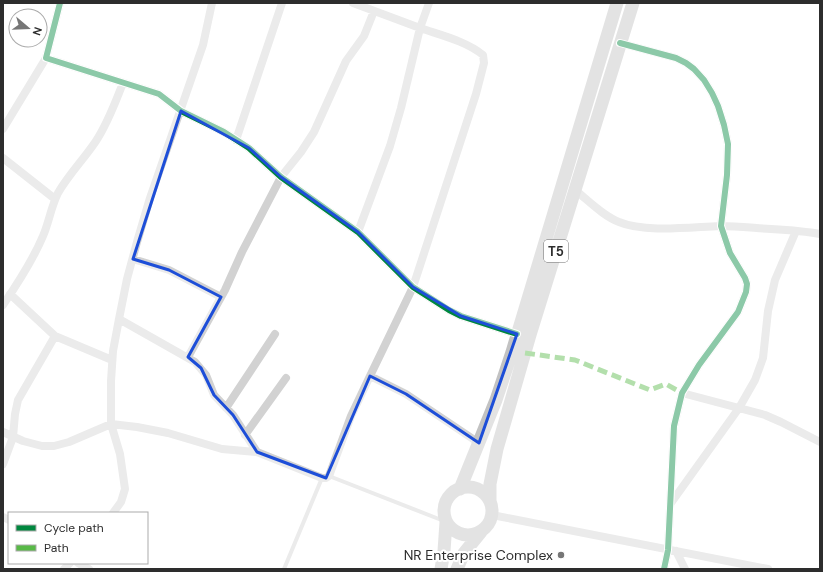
<svg xmlns="http://www.w3.org/2000/svg" width="823" height="572" font-family="'DM Sans',sans-serif">
  <style>
    .lines { fill: none; stroke-linecap: round; stroke-linejoin: round }
    .service { stroke: #d2d2d2; stroke-width: 4 }
    .minor { stroke: #d2d2d2; stroke-width: 8 }
    .trunk { stroke: #c2c2c2; stroke-width: 13 }
    .quiet { stroke: #58b947; stroke-width: 5; stroke-dasharray: 10 5; stroke-linecap: butt }
    .cycleway-casing { stroke: #fff; stroke-width: 8 }
    .cycleway { stroke: #00873e; stroke-width: 6 }
    .marked { fill: none; stroke: #1d4ed8; stroke-width: 3; stroke-linejoin: round }
    .poi-dot { fill: #767676; stroke: #fff; stroke-width: 1.5 }
    .labels { text-anchor: middle; stroke-width: 4; stroke-linejoin: round; paint-order: stroke }
    .shield { fill: #fff; stroke: #6c6c6c; stroke-width: 1 }
    .shield-label { font-size: 13px; font-weight: bold; fill: #2d2d2d }
    .poi-label { font-size: 14px; fill: #2d2d2d; stroke: #fff; text-anchor: end }
  </style>
  <rect width="100%" height="100%" fill="#fff"/>
  <g class="lines">
    <path class="service" d="M329,476L444,521
      M284,569L322,478"/>
    <path class="minor" d="M60,3L46,58L159,94L181,111L224,132L249,148L281,177L358,232L413,287L449,310L461,316L517,334
      M353,3L420,28L401,108L390,146L358,232
      M620,43L676,58L686,63L694,69L704,80L712,93L718,106L724,125L728,144L727,175L721,226L730,253L745,278L747,284L746,292L738,312L699,365L682,393L674,426L668,550L664,569
      M3,129L46,58
      M236,140L282,3
      M3,158L55,199
      M575,190C589,201 603,216 619,222C645,233 691,227 720,226C737,226 754,228 771,229C788,230 804,231 820,234
      M133,259L169,270L221,297
      M10,294L55,336L112,360
      M3,305C18,283 33,260 43,236C49,222 51,207 58,193C69,174 84,159 96,141C108,123 115,103 123,83
      M119,319L195,362L206,375L214,395L233,415L257,452
      M188,357L225,290L242,252L281,177L301,152L314,132L346,61L364,36L374,11
      M370,376L413,287L476,94L484,63L483,55C466,41 440,35 420,28L429,3
      M682,393L765,415L781,422L820,442
      M226,408L275,334
      M3,432L23,441L42,446H54L69,442L111,424L137,427L168,433L222,449L257,452L322,478H326L329,476L351,416L370,376L406,394L479,443
      M245,435L286,378
      M3,464L13,437L15,414L18,400L55,336
      M671,503L739,408L755,380L763,358L768,311L775,280L796,231
      M113,513L121,502L125,489L120,454L111,424V381L113,351L119,319L127,279L137,242L150,198L203,45L212,3
      M492,515L768,569
      M3,517L9,520
      M676,551L685,569
      M78,563L89,569
      M64,569L70,563"/>
    <path class="trunk" d="M444 511a24 24 0 1 1 48 0a24 24 0 1 1-48 0Z
      M460,489L496,400L512,352L617,3
      M490,501V484L497,449L530,335L633,3
      M441,569L444,551L446,522
      M457,569L464,553L481,532"/>
    <path class="quiet" d="M525,353L575,360L650,390L666,384L682,393"/>
    <g class="cycleway-casing">
      <path id="cycleway" d="M60,3L46,58L159,94L181,111L224,132L249,148L281,177L358,232L413,287L449,310L461,316L517,334
        M620,43L676,58L686,63L694,69L704,80L712,93L718,106L724,125L728,144L727,175L721,226L730,253L745,278L747,284L746,292L738,312L699,365L682,393L674,426L668,550L664,569"/>
    </g>
    <use href="#cycleway" class="cycleway"/>
  </g>
  <path d="M0 0H823V572H0ZM181,111L249,148L281,177L358,232L413,287L461,316L517,334L479,443L406,394L370,376L326,478L257,452L233,415L214,395L201,368L188,357L221,297L169,270L133,259Z" fill="#fff" fill-opacity=".55" fill-rule="evenodd"/>
  <path class="marked" d="M181,111L249,148L281,177L358,232L413,287L461,316L517,334L479,443L406,394L370,376L326,478L257,452L233,415L214,395L201,368L188,357L221,297L169,270L133,259Z"/>
  <circle class="poi-dot" cx="561" cy="555" r="4"/>
  <g class="labels">
    <rect class="shield" x="544" y="240" width="24" height="22" rx="3"/>
    <g class="shield-label">
      <text x="556" y="256">T5</text>
    </g>
    <g class="poi-label">
      <text x="553" y="560">NR Enterprise Complex</text>
    </g>
  </g>
  <rect width="823" height="572" fill="none" stroke="#2d2d2d" stroke-width="8"/>
  <rect x="8" y="512" width="140" height="52" fill="#ffffff" stroke="#ababab"/>
  <rect x="16" y="525" width="20" height="6" fill="#00873e" stroke="#ababab"/>
  <text x="44" y="532" font-size="12" fill="#2d2d2d">Cycle path</text>
  <rect x="16" y="545" width="20" height="6" fill="#58b947" stroke="#ababab"/>
  <text x="44" y="552" font-size="12" fill="#2d2d2d">Path</text>
  <g transform="translate(28 28) rotate(109)"><circle r="19" fill="#ffffff" stroke="#ababab"/>
  <path d="M0-3L7 15L0 10L-7 15Z" fill="#767676"/>
  <text y="-6" font-size="11" font-weight="bold" text-anchor="middle" fill="#2d2d2d">N</text>
  </g>
</svg>
